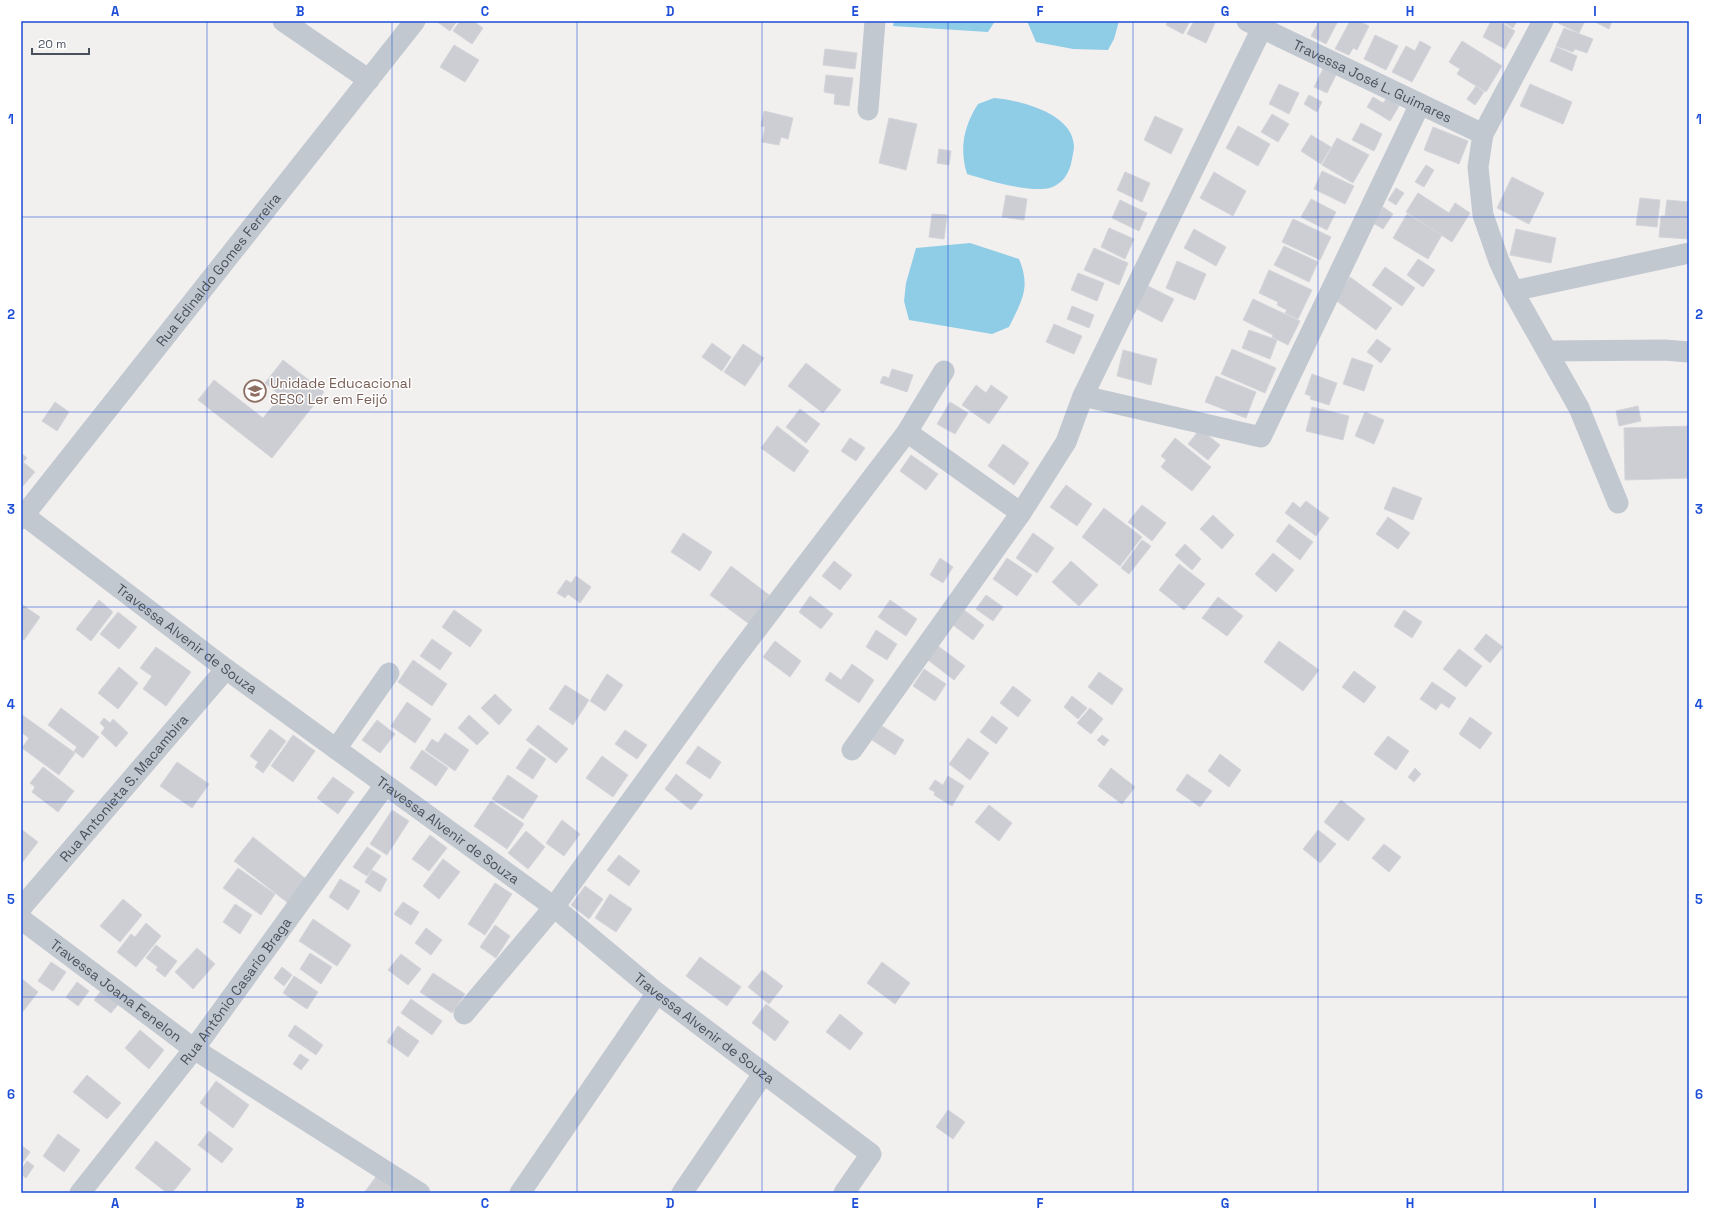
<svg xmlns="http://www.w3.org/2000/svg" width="1710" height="1214" font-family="'Space Grotesk',sans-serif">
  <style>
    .water { fill: #8fcde7 }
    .building { fill: #ccced4; stroke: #d4d5da }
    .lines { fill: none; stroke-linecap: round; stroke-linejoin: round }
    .minor { stroke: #c1c8d0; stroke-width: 21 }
    .grid { fill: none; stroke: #1d4ed8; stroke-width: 1; stroke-opacity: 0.55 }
    .labels { text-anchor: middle; stroke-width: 3; stroke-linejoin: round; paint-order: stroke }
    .street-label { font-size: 14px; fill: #48515c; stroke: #fff }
    .education-label { font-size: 14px; fill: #785e54; stroke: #fff; text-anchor: start }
    .neatline { fill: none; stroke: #1d4ed8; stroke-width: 1.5 }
    .grid-label { font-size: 13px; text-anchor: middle; font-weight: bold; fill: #1d4ed8 }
  </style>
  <rect width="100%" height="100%" fill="#f2efef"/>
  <path class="water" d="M894,21H995L988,32L893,26Z
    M1027,21H1119L1114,39L1108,50L1073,49L1036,42Z
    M994,98C1019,100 1073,113 1074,146C1074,151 1072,158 1071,164C1068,175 1062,184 1050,188C1030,193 986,180 967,174C959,148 964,126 978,104Z
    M970,243L1019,259C1031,288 1022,300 1009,327L992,334L909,320L904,301L906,283L916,248Z"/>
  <path class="building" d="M436,21H457L450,31Z
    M460,21H473L483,28L472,44L453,31Z
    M1168,21H1190L1183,34L1166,25Z
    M1194,21H1211L1215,23L1206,43L1187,34Z
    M1319,21H1338L1326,44L1311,36Z
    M1350,21H1359L1369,26L1357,50L1353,48L1349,55L1335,49Z
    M1491,21H1498L1515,31L1505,49L1483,37Z
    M1501,21H1517L1513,28Z
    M1559,21H1585L1579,33L1558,23Z
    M1593,21H1612L1609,29Z
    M1564,28L1593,39L1587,53L1575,49L1573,52L1556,46Z
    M1375,35L1398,46L1386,70L1364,59Z
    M1420,41L1431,47L1412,82L1392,72L1406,46L1415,51Z
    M1462,41L1502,66L1486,92L1457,74L1460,69L1449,62Z
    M454,45L479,60L465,82L440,67Z
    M1556,47L1577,56L1572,71L1550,61Z
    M825,49L857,53L855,69L823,65Z
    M1323,69L1336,75L1327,93L1314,87Z
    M826,75L853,78L849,106L834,104L835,94L824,92Z
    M1279,84L1299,93L1289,114L1269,104Z
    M1530,84L1572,102L1563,124L1520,106Z
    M1476,86L1484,92L1475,105L1467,99Z
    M1309,95L1322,102L1317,112L1304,104Z
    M1373,97L1383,103L1387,98L1399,106L1390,121L1367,107Z
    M764,111L793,118L788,139L781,137L779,145L762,142L765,127L761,126Z
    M1272,114L1289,124L1278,142L1261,132Z
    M1155,116L1183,129L1171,154L1144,140Z
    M889,118L917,124L906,170L879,163Z
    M1361,123L1382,134L1374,151L1352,140Z
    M1238,126L1270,144L1258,166L1226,148Z
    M1433,127L1468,141L1459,164L1424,150Z
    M1311,135L1331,147L1321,164L1301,151Z
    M1337,138L1369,155L1353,183L1322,165Z
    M939,149L951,151L949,165L937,163Z
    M1426,165L1434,170L1424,187L1415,182Z
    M1322,171L1354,186L1345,204L1314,189Z
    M1125,172L1150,183L1142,202L1117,190Z
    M1214,172L1246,191L1233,216L1200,198Z
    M1512,177L1544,193L1529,224L1497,208Z
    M1396,188L1404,193L1396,205L1388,200Z
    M1418,193L1449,213L1455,203L1470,213L1452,242L1406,212Z
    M1006,195L1027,199L1024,220L1002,217Z
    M1640,198L1660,200L1657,227L1636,225Z
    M1311,199L1336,212L1327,230L1301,217Z
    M1120,200L1147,213L1139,231L1112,218Z
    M1667,200L1689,202V239L1659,237L1661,216H1665Z
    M1383,207L1393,214L1383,229L1373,223Z
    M932,214L947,215L944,239L929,237Z
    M1407,214L1442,235L1428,259L1393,238Z
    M1293,219L1331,237L1320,260L1282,242Z
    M1109,228L1134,239L1125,259L1101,247Z
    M1194,229L1226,247L1216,266L1184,248Z
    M1516,229L1556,238L1551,263L1510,255Z
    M1284,246L1318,262L1309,282L1274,265Z
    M1094,248L1128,263L1119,285L1084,270Z
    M1418,259L1435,270L1423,287L1407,275Z
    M1177,261L1206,274L1195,300L1166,288Z
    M1385,267L1415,288L1402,306L1372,285Z
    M1269,270L1312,290L1298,319L1285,313L1287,310L1277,305L1278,302L1259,293Z
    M1078,273L1104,283L1097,301L1071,290Z
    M1350,277L1392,308L1376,330L1334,299Z
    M1148,286L1174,299L1162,322L1137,309Z
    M1253,299L1300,321L1288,345L1272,337L1273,335L1243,320Z
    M1072,306L1094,315L1089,328L1067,319Z
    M1054,324L1082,336L1074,354L1046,342Z
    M1249,330L1277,340L1270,359L1242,348Z
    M1377,339L1391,349L1381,363L1367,352Z
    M712,343L731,357L722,371L702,357Z
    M743,344L764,358L745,386L724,372Z
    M1232,349L1276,368L1265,393L1221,374Z
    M1123,350L1157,359L1151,385L1117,376Z
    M1352,358L1373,365L1364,391L1343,384Z
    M283,360L324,392L272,458L198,400L214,380L263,418L281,396L265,383Z
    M806,363L841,390L823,413L788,386Z
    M892,369L913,375L907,392L880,383L883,376L889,378Z
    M1312,374L1337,383L1329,405L1310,399L1311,396L1305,394Z
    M1216,376L1256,392L1246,418L1205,402Z
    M976,385L986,393L991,385L1008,397L989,424L962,405Z
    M55,402L69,412L57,431L42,421Z
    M950,402L968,413L955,434L937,424Z
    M1638,406L1641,421L1619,426L1616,411Z
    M1312,407L1349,416L1343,440L1306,431Z
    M800,409L820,424L806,443L786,427Z
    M1365,412L1384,420L1374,444L1355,436Z
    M777,426L809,451L794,472L761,448Z
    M1689,426V478L1625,480L1624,428Z
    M1200,429L1220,445L1208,460L1188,444Z
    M850,438L865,448L856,461L841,451Z
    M1175,438L1211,467L1192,491L1161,467L1166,460L1161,456Z
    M1003,444L1029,463L1014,485L988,466Z
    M21,453L27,458L23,462L35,472L22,487Z
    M911,455L938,474L926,490L900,471Z
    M1066,485L1092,504L1077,526L1050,507Z
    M1393,487L1422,498L1413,520L1384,509Z
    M1306,501L1329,518L1316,536L1285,513L1293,502L1300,508Z
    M1142,505L1166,523L1152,541L1128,522Z
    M1104,508L1142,537L1120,566L1082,537Z
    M1213,515L1234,535L1222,549L1200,529Z
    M1388,517L1410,533L1398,549L1376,534Z
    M1289,524L1313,542L1300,560L1276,541Z
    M683,533L712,552L700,571L671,552Z
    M1033,533L1054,548L1037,573L1016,558Z
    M1142,540L1151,546L1129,574L1121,568Z
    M1185,544L1201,559L1192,570L1175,555Z
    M1273,553L1294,570L1276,592L1255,574Z
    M940,558L953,567L943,583L930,575Z
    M1007,558L1032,575L1017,596L993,579Z
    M834,561L852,575L840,590L822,576Z
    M1071,561L1098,585L1079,606L1052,582Z
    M1179,564L1205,584L1184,610L1159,590Z
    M731,566L773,598L752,626L710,595Z
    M576,576L591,587L580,603L568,594L565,598L557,593L566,580L571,583Z
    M986,595L1003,607L993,621L976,609Z
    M810,596L833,614L821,629L799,612Z
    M1218,597L1243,616L1227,636L1202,618Z
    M99,600L113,612L91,641L76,629Z
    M890,600L917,619L906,636L878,617Z
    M21,604L40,617L24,640L21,638Z
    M454,610L482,630L470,647L442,627Z
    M964,610L984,625L973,640L953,625Z
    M1404,610L1422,622L1412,638L1394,626Z
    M118,612L137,627L119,649L100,634Z
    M876,630L897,644L887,660L866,647Z
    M1486,634L1503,647L1490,663L1474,649Z
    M432,639L452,653L440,670L420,656Z
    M775,641L801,661L790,677L763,657Z
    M1279,641L1319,670L1303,691L1264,662Z
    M938,646L965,666L954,680L928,660Z
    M156,647L191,672L166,706L143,689L152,676L140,668Z
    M1459,649L1482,666L1466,687L1443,669Z
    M413,660L447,684L432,706L398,682Z
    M852,664L874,680L859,703L825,680L830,672L841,680Z
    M119,667L138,683L118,709L98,693Z
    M924,669L946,684L935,701L913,686Z
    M1354,671L1376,687L1364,703L1342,687Z
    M1099,672L1123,689L1112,705L1088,687Z
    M607,674L623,685L605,711L590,701Z
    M1432,682L1456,698L1449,708L1441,703L1436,710L1420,699Z
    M565,685L589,700L573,725L549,709Z
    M1013,686L1031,700L1018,717L1000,703Z
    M495,694L512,710L499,725L481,708Z
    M1072,696L1087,708L1078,719L1064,707Z
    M407,702L431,719L415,743L391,726Z
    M61,708L99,737L83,758L74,751L77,747L48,725Z
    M1090,708L1103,719L1091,734L1077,723Z
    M21,714L75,753L59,775L22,748L29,738L21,732Z
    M469,715L489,733L477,745L458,728Z
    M992,716L1008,728L996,744L980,732Z
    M1470,717L1492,733L1480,749L1459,734Z
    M104,718L110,723L113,719L128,733L116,747L101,733L105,728L100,723Z
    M377,720L395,734L380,753L362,740Z
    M538,725L568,749L556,763L526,740Z
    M882,726L904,740L895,755L872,740Z
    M270,729L286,741L263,773L255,767L258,762L250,756Z
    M625,730L647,745L637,759L615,744Z
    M445,733L469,750L455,771L425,750L432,739L438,743Z
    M293,735L315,751L293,782L271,766Z
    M1102,735L1109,740L1104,746L1097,740Z
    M1388,736L1409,751L1396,770L1374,754Z
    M968,738L989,753L970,780L949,764Z
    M698,746L721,762L710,779L686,763Z
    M530,748L546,759L533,779L516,768Z
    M422,750L448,768L436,786L410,768Z
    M1220,754L1241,770L1229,787L1208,771Z
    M602,756L628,775L613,797L586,778Z
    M177,762L209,784L192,808L160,786Z
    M43,767L74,791L58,812L32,792L35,787L30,783Z
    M1111,768L1135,787L1122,804L1098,786Z
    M1415,768L1421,774L1414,782L1408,777Z
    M676,774L703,795L691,810L665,789Z
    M1187,774L1212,791L1200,807L1176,790Z
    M508,775L538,796L523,819L492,799Z
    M948,776L964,786L952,806L934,795L935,792L929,789L935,780L943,785Z
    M333,777L354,792L338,814L317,798Z
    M1341,800L1365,819L1348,841L1324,822Z
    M491,801L524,824L507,849L474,826Z
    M989,805L1012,823L999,841L975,822Z
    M392,810L409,821L387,855L370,844Z
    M562,820L580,834L564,856L546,843Z
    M21,829L38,842L21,864Z
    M1318,830L1336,844L1320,863L1303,849Z
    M526,831L545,847L528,869L508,853Z
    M430,835L447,848L429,871L412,859Z
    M253,837L306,879L288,903L234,861Z
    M1384,844L1401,857L1389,872L1372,858Z
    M367,847L381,856L367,876L353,867Z
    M619,855L640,871L629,886L607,870Z
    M443,859L460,872L439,899L423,886Z
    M238,868L275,894L261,915L223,888Z
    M372,870L387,879L380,892L365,882Z
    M340,879L360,891L348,910L329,897Z
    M495,883L512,894L485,935L468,924Z
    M585,886L603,899L589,919L571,905Z
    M610,894L632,909L616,932L595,918Z
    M123,899L142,915L120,942L100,926Z
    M403,902L419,912L411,925L394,914Z
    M235,904L252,915L240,934L223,922Z
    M313,919L351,945L337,966L299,941Z
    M146,923L161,936L136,967L117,952L131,934L135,937Z
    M495,925L510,936L496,958L480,947Z
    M426,928L442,940L431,955L415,943Z
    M156,945L177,961L165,977L156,970L158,967L146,958Z
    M197,948L215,964L193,989L175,972Z
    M310,953L332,967L321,984L300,969Z
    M401,954L421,969L408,985L388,970Z
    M700,957L741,987L727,1006L686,976Z
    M51,962L66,972L53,991L38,981Z
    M882,962L910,983L895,1004L867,983Z
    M282,967L292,975L284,986L274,978Z
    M762,970L783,986L769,1004L748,987Z
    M433,973L465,994L452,1013L420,992Z
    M294,976L318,992L307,1009L283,993Z
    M21,978L38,992L21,1014Z
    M77,982L89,991L78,1006L66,997Z
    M104,987L121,1001L111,1013L94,1000Z
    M411,999L442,1021L432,1035L401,1013Z
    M766,1004L789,1022L775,1041L752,1023Z
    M840,1014L863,1033L850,1050L826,1032Z
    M295,1025L323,1045L316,1055L288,1036Z
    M398,1026L419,1041L408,1057L387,1042Z
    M140,1030L164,1050L149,1069L125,1048Z
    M300,1054L309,1060L301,1070L293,1064Z
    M87,1075L121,1103L107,1119L73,1092Z
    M216,1081L249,1105L233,1128L200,1103Z
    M948,1110L965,1122L953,1139L936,1127Z
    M209,1131L233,1149L222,1163L198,1145Z
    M58,1134L80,1150L64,1172L43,1156Z
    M156,1141L191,1169L172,1193H167L135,1168Z
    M21,1145L30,1152L21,1165Z
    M27,1161L34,1166L26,1178L21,1174V1170Z
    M378,1174L403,1193H364Z"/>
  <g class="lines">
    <g class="minor">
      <path d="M283,21L369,80"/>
      <path id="s1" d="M1247,21L1483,134"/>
      <path d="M1543,21L1483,134L1478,167L1483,215L1499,261L1513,291L1579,408L1618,503"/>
      <path d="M868,110L875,21"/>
      <path d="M1513,291L1689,253"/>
      <path d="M1547,351L1664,350L1689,352"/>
      <path d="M1083,396L1261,437L1420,104"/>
      <path d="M907,432L1021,513"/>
      <path id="s2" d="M21,513L226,669L554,907L657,993L871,1154L844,1193"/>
      <path id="s3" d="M21,519L415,21"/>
      <path d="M336,749L389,673"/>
      <path d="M852,750L1021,513L1066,442L1083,396L1262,28"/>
      <path id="s4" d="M21,908L226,669"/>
      <path id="s5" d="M21,919L194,1049L420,1193"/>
      <path d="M464,1014L554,907L728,667L907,432L944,371"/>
      <path id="s6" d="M80,1193L194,1049L385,785"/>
      <path d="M520,1193L657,993"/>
      <path d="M682,1193L763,1074"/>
    </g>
  </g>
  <path class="grid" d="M207,21V1193M392,21V1193M577,21V1193M762,21V1193M948,21V1193M1133,21V1193M1318,21V1193M1503,21V1193M21,217H1689M21,412H1689M21,607H1689M21,802H1689M21,997H1689"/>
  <defs>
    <g id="school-ring" transform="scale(1.15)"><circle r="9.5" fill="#fff" stroke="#8d6e63" stroke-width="1.5"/><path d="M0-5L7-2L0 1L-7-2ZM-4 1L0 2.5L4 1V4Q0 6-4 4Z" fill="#8d6e63"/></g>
  </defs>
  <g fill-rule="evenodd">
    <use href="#school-ring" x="255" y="391"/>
  </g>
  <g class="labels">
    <g class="street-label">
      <text dy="5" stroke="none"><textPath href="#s1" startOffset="139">Travessa José L. Guimares</textPath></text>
      <text dy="5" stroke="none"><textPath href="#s3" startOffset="318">Rua Edinaldo Gomes Ferreira</textPath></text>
      <text dy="5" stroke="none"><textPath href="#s2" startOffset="208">Travessa Alvenir de Souza</textPath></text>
      <text dy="5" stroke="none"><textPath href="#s4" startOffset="158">Rua Antonieta S. Macambira</textPath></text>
      <text dy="5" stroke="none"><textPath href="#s2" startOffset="532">Travessa Alvenir de Souza</textPath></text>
      <text dy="5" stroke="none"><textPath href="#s5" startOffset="119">Travessa Joana Fenelon</textPath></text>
      <text dy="5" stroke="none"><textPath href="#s6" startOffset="255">Rua Antônio Casario Braga</textPath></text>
      <text dy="5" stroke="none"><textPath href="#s2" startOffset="856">Travessa Alvenir de Souza</textPath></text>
    </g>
    <g class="education-label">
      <text x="270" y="388">Unidade Educacional<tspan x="270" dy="16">SESC Ler em Feijó</tspan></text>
    </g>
  </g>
  <rect width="1710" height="1214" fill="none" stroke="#ffffff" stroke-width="44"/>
  <path d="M32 48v6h57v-6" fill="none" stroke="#48515c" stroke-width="2"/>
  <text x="38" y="48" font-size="12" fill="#48515c" stroke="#ffffff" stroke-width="3" paint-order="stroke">20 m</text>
  <rect x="22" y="22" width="1666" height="1170" class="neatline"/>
  <g class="grid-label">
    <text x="115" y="16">A</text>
    <text x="300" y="16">B</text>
    <text x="485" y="16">C</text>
    <text x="670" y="16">D</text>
    <text x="855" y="16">E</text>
    <text x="1040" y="16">F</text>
    <text x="1225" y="16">G</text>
    <text x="1410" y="16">H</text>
    <text x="1595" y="16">I</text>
    <text x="11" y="124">1</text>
    <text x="1699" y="124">1</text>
    <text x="11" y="319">2</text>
    <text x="1699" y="319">2</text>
    <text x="11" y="514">3</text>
    <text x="1699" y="514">3</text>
    <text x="11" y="709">4</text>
    <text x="1699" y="709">4</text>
    <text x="11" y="904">5</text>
    <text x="1699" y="904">5</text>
    <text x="11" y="1099">6</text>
    <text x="1699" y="1099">6</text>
    <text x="115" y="1208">A</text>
    <text x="300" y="1208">B</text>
    <text x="485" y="1208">C</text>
    <text x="670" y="1208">D</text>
    <text x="855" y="1208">E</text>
    <text x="1040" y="1208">F</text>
    <text x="1225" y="1208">G</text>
    <text x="1410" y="1208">H</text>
    <text x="1595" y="1208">I</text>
  </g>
</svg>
